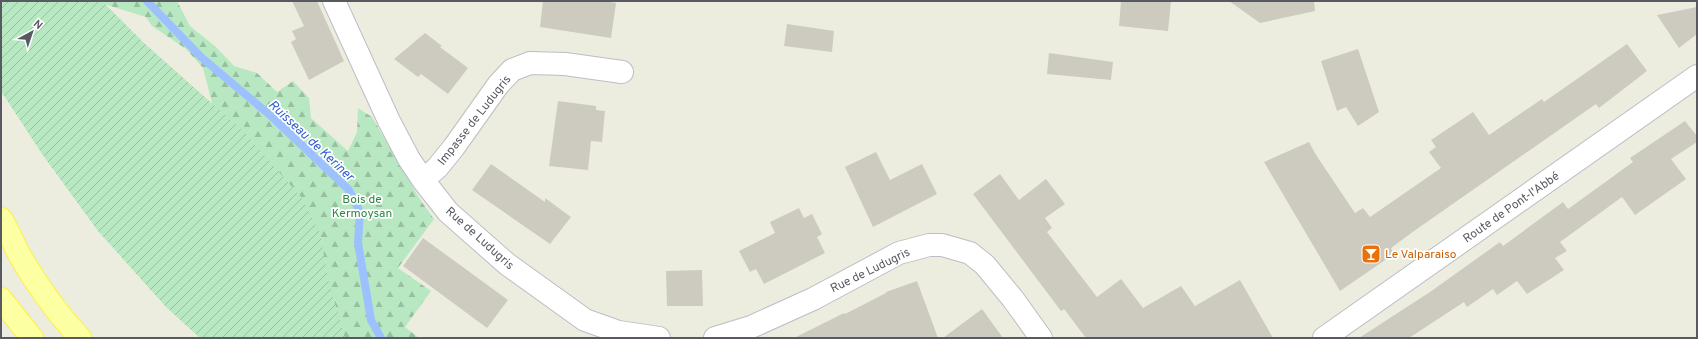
<svg xmlns="http://www.w3.org/2000/svg" width="1698" height="339" font-family="Overpass,sans-serif">
  <style>
    .forest { fill: url(#forest-firs) }
    .garden { fill: url(#garden-furrows) }
    .lines { fill: none; stroke-linecap: round; stroke-linejoin: round }
    .stream { stroke: #9dc1ff; stroke-width: 8 }
    .building { fill: #cdcbc0 }
    .street-casing { stroke: #bcbdc5; stroke-width: 24 }
    .secondary-casing { stroke: #bcbec7; stroke-width: 24 }
    .primary-casing { stroke: #ffef46; stroke-width: 24 }
    .street { stroke: #fff; stroke-width: 22 }
    .secondary { stroke: #fff; stroke-width: 22 }
    .primary { stroke: #fcffa2; stroke-width: 22 }
    .labels { text-anchor: middle; stroke-width: 3.5; stroke-linejoin: round; paint-order: stroke }
    .street-label { font-size: 12px; fill: #585a62; stroke: #fff }
    .park-label { font-size: 12px; fill: #2c8640; stroke: #fff }
    .food-label { font-size: 12px; fill: #c56008; stroke: #fff; text-anchor: start }
    .water-label { font-size: 13px; font-style: italic; fill: #3461ce; stroke: #fff }
  </style>
  <defs>
    <pattern id="forest-firs" width="22" height="20" patternUnits="userSpaceOnUse"><rect width="22" height="20" fill="#b8e8c1"/><path d="M5 1l3.5 6h-7zM16 11l3.5 6h-7z" fill="#98bfa0"/></pattern>
    <pattern id="garden-furrows" width="10" height="10" patternUnits="userSpaceOnUse"><rect width="10" height="10" fill="#b8e8c1"/><path d="M-1 1l2-2M0 10L10 0M9 11l2-2" fill="none" stroke="#98bfa0"/></pattern>
  </defs>
  <rect width="100%" height="100%" fill="#ededdf"/>
  <path class="forest" d="M94,1H177L190,26L216,47L234,66L257,73L277,92L293,81L309,98L311,118L348,151L357,132L358,108L372,117L421,201L434,219L398,268L431,291L405,327L419,338H327L220,134L203,68L186,49L152,26L146,17Z"/>
  <path class="garden" d="M1,1H102L143,42L244,132L301,197L320,233L329,283L345,338H200L166,307L98,231L42,154L1,91Z"/>
  <g class="lines">
    <path class="stream" d="M147,1L201,57L271,116L349,190L360,212L358,243L371,320L381,338"/>
  </g>
  <path class="building" d="M292,1H317L344,61L309,80L291,42L296,39L292,31L304,26Z
    M543,1H604L616,3L611,38L540,27Z
    M1121,1H1171L1168,31L1119,26Z
    M1229,1H1314L1315,11L1260,23Z
    M1697,7V34L1679,48L1657,15Z
    M787,24L834,31L832,52L784,46Z
    M425,33L442,46L440,47L468,68L448,94L421,74L418,77L394,59Z
    M1627,44L1647,71L1599,108L1596,104L1414,231L1391,248L1394,254L1340,291L1264,162L1309,142L1316,155L1355,213L1363,208L1370,217L1441,168L1429,152L1436,147L1431,140L1473,112L1489,135L1542,99L1544,102Z
    M1358,49L1379,112L1358,126L1346,107L1337,111L1321,61Z
    M1049,53L1113,62L1111,80L1047,74Z
    M558,101L596,106V110L605,111L602,142L591,141L588,170L549,166Z
    M1685,121L1697,136V142L1671,159L1686,179L1635,215L1622,197L1560,242L1567,251L1555,258L1564,270L1527,294L1517,281L1497,295L1493,289L1467,307L1464,302L1409,338H1359L1430,292L1500,242L1503,246L1563,202L1568,209L1633,162L1630,158Z
    M876,152L890,180L922,164L937,194L873,227L845,167Z
    M491,164L545,202V198L571,217L550,244L472,190Z
    M1000,174L1019,200L1046,179L1065,204L1045,218L1052,228L1047,232L1097,297L1121,279L1143,308L1181,286L1195,306L1240,280L1273,338H1086L1064,309L1061,311L973,194Z
    M799,208L804,218L812,214L822,234L817,237L825,253L764,284L756,269L750,272L739,251L775,233L770,222Z
    M423,238L508,300L487,328L403,266Z
    M702,270L703,306H667L666,271Z
    M917,281L938,338H794L844,313L845,314L886,293V292Z
    M982,309L1003,338H943Z"/>
  <g class="lines">
    <g class="street-casing">
      <path id="street" d="M334,1L389,121L409,159L423,180L448,212L507,264L585,320L619,332L659,338
        M423,180L437,168L454,147L498,85L512,70L530,63L565,64L622,72
        M715,338L751,327L813,299L899,253L929,245H942L970,253L985,265L1013,299L1041,338"/>
    </g>
    <g class="secondary-casing">
      <path id="secondary" d="M1324,338L1697,76"/>
    </g>
    <g class="primary-casing">
      <path id="primary" d="M1,219C8,230 13,242 19,254C36,284 57,313 80,338
        M1,299L32,338"/>
    </g>
    <use href="#street" class="street"/>
    <use href="#secondary" class="secondary"/>
    <use href="#primary" class="primary"/>
  </g>
  <defs>
    <g id="bar-square" transform="scale(1)"><rect x="-9" y="-9" width="18" height="18" rx="4" fill="#e8710a" stroke="#fff"/><path d="M-6-5H6L.8 .8V4.5H3.5V6h-7V4.5H-.8V.8Z" fill="#fff"/></g>
  </defs>
  <g fill-rule="evenodd">
    <use href="#bar-square" x="1371" y="254"/>
  </g>
  <g class="labels">
    <g class="street-label">
      <text transform="translate(474 120) rotate(-52)" y="4">Impasse de Ludugris</text>
      <text transform="translate(1511 207) rotate(-35)" y="4">Route de Pont-l'Abbé</text>
      <text transform="translate(480 238) rotate(42)" y="4">Rue de Ludugris</text>
      <text transform="translate(870 270) rotate(-26)" y="4">Rue de Ludugris</text>
    </g>
    <g class="park-label">
      <text x="362" y="203">Bois de<tspan x="362" dy="14">Kermoysan</tspan></text>
    </g>
    <g class="food-label">
      <text x="1385" y="258">Le Valparaiso</text>
    </g>
    <g class="water-label">
      <text transform="translate(312 140) rotate(43)" y="5">Ruisseau de Keriner</text>
    </g>
  </g>
  <rect width="1698" height="339" fill="none" stroke="#585a62" stroke-width="4"/>
  <g transform="translate(32 32) rotate(40)" stroke="#ffffff" stroke-width="3" paint-order="stroke">
  <path d="M0-3L7 15L0 10L-7 15Z" fill="#585a62"/>
  <text y="-6" font-size="11" font-weight="bold" text-anchor="middle" fill="#585a62">N</text>
  </g>
</svg>
